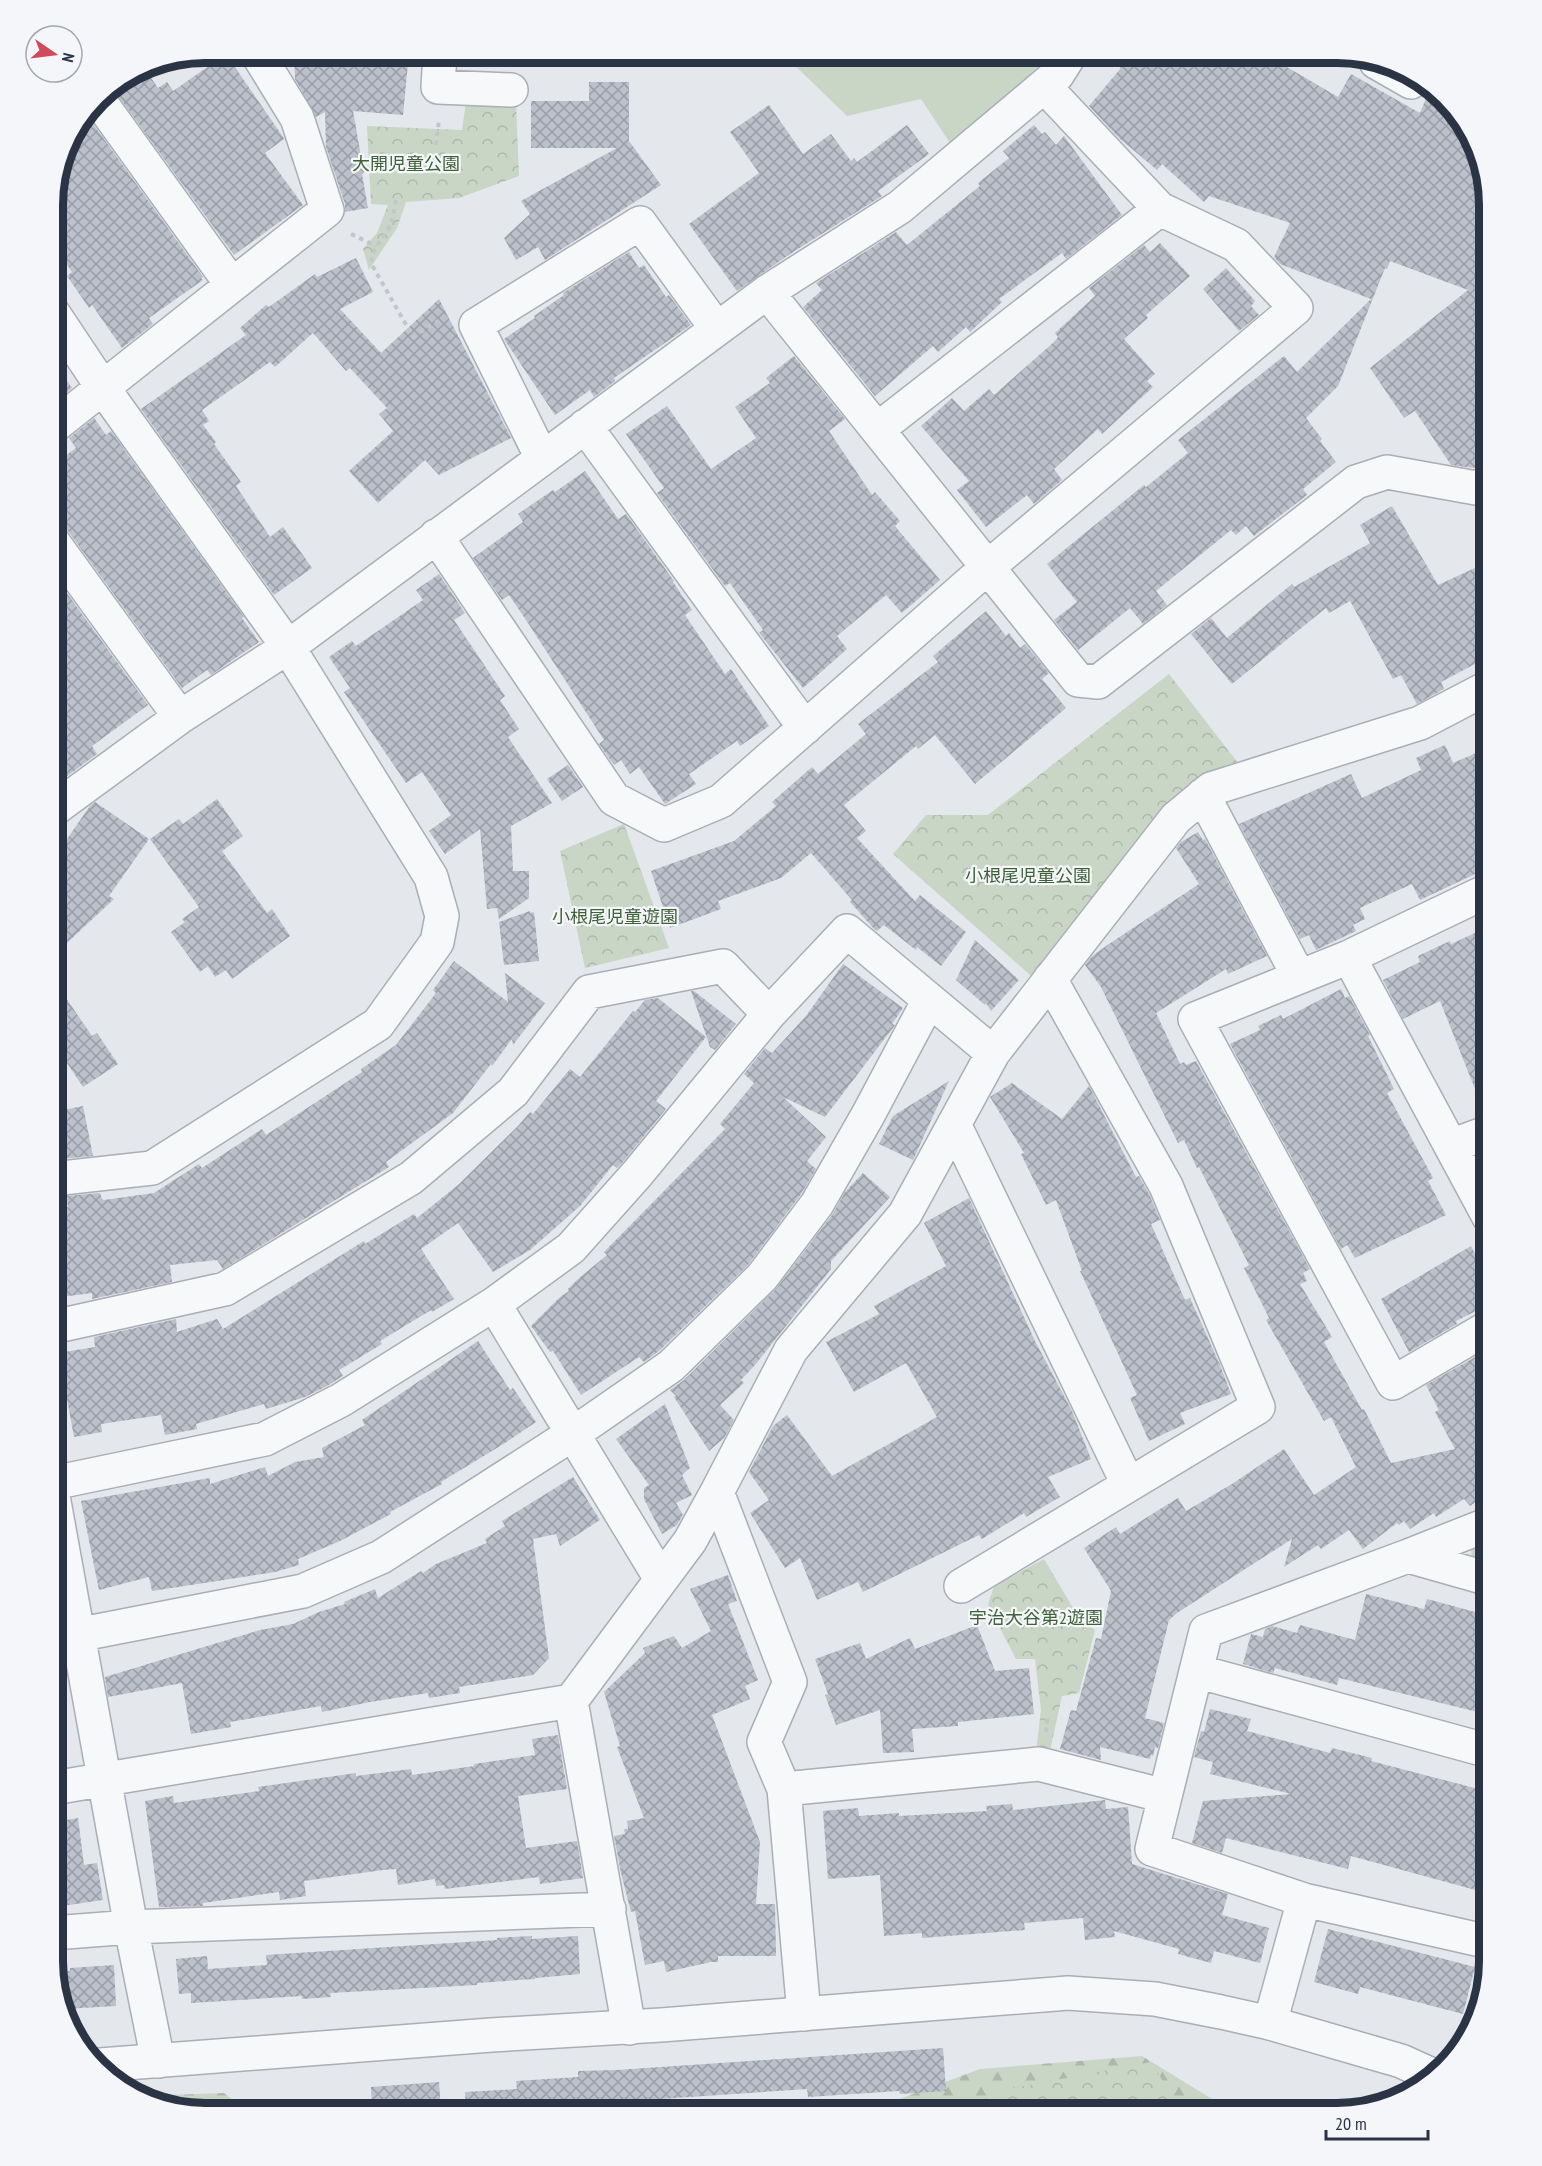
<svg xmlns="http://www.w3.org/2000/svg" width="1542" height="2166" font-family="'PT Sans Narrow','Noto Sans JP',sans-serif">
  <style>
    .grass { fill: #c9d6c5 }
    .forest { fill: url(#forest-firs) }
    .park { fill: url(#park-crowns) }
    .building { fill: url(#building-cross-hatch) }
    .lines { fill: none; stroke-linecap: round; stroke-linejoin: round }
    .minor-casing { stroke: #a9aeb7; stroke-width: 36 }
    .tertiary-casing { stroke: #a9aeb7; stroke-width: 36 }
    .path { stroke: #c2c5cb; stroke-width: 4; stroke-dasharray: 4.5 4.5; stroke-linecap: butt }
    .minor { stroke: #f7f8fa; stroke-width: 33 }
    .tertiary { stroke: #f7f8fa; stroke-width: 33 }
    .labels { text-anchor: middle; stroke-width: 4.5; stroke-linejoin: round; paint-order: stroke }
    .park-label { font-size: 18px; fill: #3f6138; stroke: #f4f6f9 }
    .rim { fill: none; stroke: #2b3445; stroke-width: 8 }
  </style>
  <defs>
    <pattern id="forest-firs" width="22" height="20" patternUnits="userSpaceOnUse" patternTransform="scale(1.5)"><rect width="22" height="20" fill="#c9d6c5"/><path d="M5 1l3.5 6h-7zM16 11l3.5 6h-7z" fill="#adb8ab"/></pattern>
    <pattern id="park-crowns" width="20" height="18" patternUnits="userSpaceOnUse" patternTransform="scale(1.5)"><rect width="20" height="18" fill="#c9d6c5"/><path d="M2 6a3 3 0 1 1 6 0M12 15a3 3 0 1 1 6 0" fill="none" stroke="#adb8ab"/></pattern>
    <pattern id="building-cross-hatch" width="8" height="8" patternUnits="userSpaceOnUse" patternTransform="scale(1.5)"><rect width="8" height="8" fill="#bbc0ca"/><path d="M0 0l8 8M0 8l8-8" fill="none" stroke="#989da6"/></pattern>
  </defs>
  <rect width="100%" height="100%" fill="#e4e7ec"/>
  <path class="grass" d="M782,53H1036L1043,67L950,143L921,99L847,116Z"/>
  <path class="forest" d="M1142,2056L1235,2113H757L878,2107L980,2069Z
    M224,2093L249,2113H195L139,2096Z"/>
  <path class="park" d="M466,102L516,104L519,176L459,198L406,202L397,228L369,270L363,249L377,233L388,205L371,204L367,126L462,130Z
    M1169,674L1242,768L1038,982L893,854L926,815H988Z
    M624,824L669,948L585,968L560,851Z
    M1489,1529V1572L1474,1568L1471,1551L1485,1530Z
    M1044,1559L1082,1623L1095,1630L1079,1693L1062,1696L1049,1755L1036,1752L1041,1710L1035,1659H1016L988,1605L994,1586Z
    M1151,2062L1183,2113H947L1013,2088Z
    M214,2099L236,2113H195L155,2101Z"/>
  <path class="building" d="M294,53H409L403,115L353,111L364,173L362,174L368,208L345,212V204L326,147L325,112L316,117L295,79Z
    M1101,53H1287L1280,63L1338,97L1351,74L1420,113L1427,96L1443,103L1469,128L1490,205V297L1487,296L1479,320L1490,334V458L1474,468L1451,465L1415,411L1404,418L1370,368L1468,290L1390,261L1387,269L1385,268L1338,386L1306,418L1322,439L1320,441L1336,462L1303,489L1307,495L1254,536L1246,526L1236,535L1231,530L1156,591L1167,605L1143,624L1130,608L1078,650L1054,620L1077,602L1047,564L1144,485L1146,487L1188,453L1178,440L1284,356L1297,372L1371,299L1280,264L1274,257L1290,223L1209,196L1204,202L1162,164L1157,170L1118,137L1089,106L1121,68Z
    M226,54L283,137L284,139L265,153L303,205L234,255L111,86L143,66L158,88L167,82L173,91Z
    M589,82H629V141L661,185L545,260L538,247L516,260L504,238L530,214L521,201L617,148H531V101H589Z
    M769,105L803,154L831,134L851,161L854,158L857,162L907,125L929,154L878,191L882,196L790,254L737,291L689,224L759,173L730,132Z
    M86,114L203,277L201,278L203,280L149,318L153,324L122,348L92,305L89,308L67,276L72,272L53,244V194L68,137Z
    M1034,125L1042,134L1045,132L1056,145L1064,136L1122,215L1066,259L1062,253L999,299L1002,302L970,332L966,327L938,352L933,346L875,396L803,307L822,290L816,283L896,232L907,245L980,186L978,183L1009,158L1003,151Z
    M1160,243L1190,276L1146,315L1148,318L1124,339L1155,374L1147,381L1153,387L1102,434L1098,429L1054,469L1062,480L1034,504L1027,495L986,527L957,490L969,481L921,426L952,398L964,411L989,389L994,395L1054,342L1058,337L1055,333L1095,296L1089,288L1144,245L1150,252Z
    M629,252L639,268L644,265L666,297L669,295L691,325L614,378L615,381L594,397L590,390L555,415L504,339L535,318L534,316L564,295L563,293Z
    M356,258L373,292L340,309L381,353L439,299L511,438L439,475L425,460L378,503L349,471L393,431L379,414L387,408L350,368L346,371L313,333L275,367L270,362L202,410L209,421L203,425L216,442L214,444L241,482L236,486L270,537L283,527L312,568L274,595L141,409L246,335L240,328L266,305L269,307L315,274L317,277Z
    M1226,268L1255,301L1251,306L1259,315L1239,331L1203,289Z
    M794,356L845,419L829,431L872,495L875,492L900,521L895,526L940,580L902,613L886,595L837,636L847,649L803,688L760,634L759,633L763,630L730,583L725,586L657,493L664,488L626,434L667,406L711,469L756,438L735,407L770,383L766,378Z
    M53,360L72,388L53,403Z
    M94,418L106,435L111,431L244,617L242,618L259,642L211,675L207,670L182,688L68,531L61,525L53,524V465L76,448L69,438Z
    M585,471L618,519L626,514L674,581L673,582L692,610L685,615L725,674L731,669L769,726L740,746L737,741L689,774L696,784L665,804L639,767L630,774L621,760L614,765L599,744L604,740L526,620L509,595L502,600L473,558L523,522L518,514L553,490L555,492Z
    M1392,506L1438,585L1490,561V656L1441,682L1444,689L1417,704L1401,675L1393,679L1350,601L1329,613L1326,608L1232,684L1191,634L1211,618L1227,638L1292,584L1294,587L1370,543L1360,525Z
    M53,574L148,705L92,746L97,754L66,777L53,758Z
    M439,574L465,613L454,620L505,696L500,700L519,729L508,737L552,803L511,826L513,871H529V898L499,919L497,908L487,909L480,829L445,854L429,831L451,815L422,772L406,783L344,692L350,688L329,657L352,641L356,646L423,600L416,590Z
    M986,611L1006,636L1009,633L1020,648L1025,644L1049,673L1042,679L1066,708L975,784L935,735L918,749L916,746L844,805L866,831L857,838L915,901L920,895L966,932L941,966L917,947L916,950L884,925L877,931L875,930L850,902L852,900L811,853L781,878L718,901L721,909L670,928L651,871L734,841L776,806L772,802L812,767L818,774L866,734L858,724L938,662L933,656Z
    M1445,745L1453,763L1490,747V782L1479,787L1490,812V867L1420,900L1412,884L1360,908L1365,919L1353,925L1356,931L1316,950L1309,935L1300,939L1239,824L1351,774L1362,798L1421,770L1416,758Z
    M568,765L583,787L562,801L547,779Z
    M217,799L243,836L222,851L267,913L272,909L290,936L232,979L226,970L215,977L208,966L200,972L171,932L185,922L182,919L199,907L150,839L179,819L183,824Z
    M95,802L149,839L109,896L114,899L53,956V859L90,806Z
    M1198,832L1203,840L1205,839L1267,956L1228,974L1226,969L1156,1013L1180,1064L1184,1062L1186,1065L1196,1061L1310,1269L1303,1273L1307,1281L1300,1284L1332,1337L1324,1342L1362,1410L1364,1409L1391,1463L1455,1449L1435,1412L1439,1410L1426,1385L1475,1357L1490,1387V1492L1470,1506L1464,1499L1436,1517L1434,1513L1410,1529L1404,1521L1399,1525L1397,1523L1363,1549L1349,1530L1321,1549L1318,1545L1284,1567L1292,1539L1177,1613L1169,1620L1145,1718L1164,1723L1158,1748L1155,1747L1153,1756L1151,1755L1150,1759L1100,1747L1101,1760L1060,1749L1071,1710L1076,1711L1096,1638L1101,1639L1111,1591L1084,1548L1116,1527L1120,1534L1178,1498L1186,1511L1232,1484L1284,1449L1314,1495L1356,1467L1331,1417L1324,1421L1266,1320L1269,1318L1244,1268L1249,1265L1199,1167L1197,1168L1184,1140L1178,1143L1101,987L1085,965L1092,956L1109,944L1199,884L1176,848L1181,842Z
    M530,911V913L534,912L539,961L504,965L499,922Z
    M1490,926V1114H1485L1440,1001L1403,1019L1383,980L1420,962L1418,956L1450,941L1451,944Z
    M975,940L1019,980L991,1011L986,1003L985,1005L956,980Z
    M454,961L508,1002L505,973L545,1003L513,1045L512,1039L492,1066L491,1064L453,1113L386,1162L389,1167L223,1269L217,1260L170,1265L172,1282L92,1299V1293L53,1298V1209L68,1207L66,1196L100,1193L102,1199L104,1200L154,1193L199,1164L202,1168L262,1129L266,1135L362,1072L361,1069L396,1045L436,993L433,990Z
    M843,964L903,1008L892,1024L895,1025L892,1029L825,1117L783,1097L826,1137L807,1161L816,1169L801,1194L748,1265L659,1351L644,1362L639,1357L581,1395L553,1351L550,1352L531,1326L560,1297L569,1291L568,1289L578,1279L607,1255L604,1252L725,1129L720,1124L754,1083L744,1074L765,1048L772,1053L806,1016Z
    M53,979L92,1036L97,1033L118,1064L83,1087L53,1042Z
    M1341,989L1345,998L1349,996L1370,1035L1368,1036L1394,1089L1387,1093L1433,1178L1428,1181L1446,1215L1355,1258L1347,1245L1341,1249L1230,1044L1260,1030L1258,1026L1281,1015L1283,1019Z
    M691,991H694L736,1024L715,1050L710,1047Z
    M658,998L706,1037L656,1101L666,1109L623,1162L617,1168L613,1165L580,1206L530,1250L493,1272L458,1223L421,1249L454,1299L432,1312L431,1310L380,1341L382,1344L339,1370L343,1376L327,1386L305,1397L266,1409L264,1404L196,1424L197,1429L165,1435L161,1415L101,1424L102,1432L74,1437L65,1388H63L58,1353L95,1347L94,1337L176,1319L177,1332L217,1319L223,1329L364,1241L365,1244L414,1214L417,1218L458,1185L518,1126L530,1112L533,1114L570,1069L580,1077L633,1011L635,1012L645,1000Z
    M949,1081L913,1160L879,1144L893,1116Z
    M1012,1083L1062,1119L1089,1086L1136,1177L1139,1176L1149,1194L1160,1220L1151,1224L1185,1300L1190,1298L1220,1365L1231,1394L1180,1413L1185,1424L1149,1441L1130,1398L1137,1395L1080,1271H1082L1056,1200L1046,1205L1021,1154L1024,1153L990,1097Z
    M83,1106L93,1156L59,1159L53,1127V1112Z
    M863,1173L890,1197L831,1261V1269L755,1365L741,1380L744,1383L720,1405L734,1420L724,1438L709,1451L674,1397L676,1396L670,1390L684,1380L775,1290L832,1215L845,1192Z
    M969,1198L1035,1341L1072,1411L1091,1459L1048,1477L1060,1497L1026,1517L1024,1513L982,1539L979,1535L863,1592L858,1582L817,1600L800,1558L785,1568L750,1513L769,1500L749,1472L773,1426L787,1415L832,1476L937,1417L906,1363L854,1392L826,1342L879,1314L874,1306L946,1266L924,1223Z
    M1471,1246L1490,1282V1304L1456,1321L1457,1324L1409,1352L1381,1299Z
    M478,1341L510,1390L513,1388L536,1422L505,1443L441,1482L442,1484L390,1512L391,1514L340,1541L298,1559L299,1565L275,1572L152,1591L149,1577L99,1590L81,1501L210,1478V1484L265,1467L268,1476L295,1462L324,1457L322,1448L365,1425L362,1420Z
    M665,1404L690,1468L682,1475L692,1495L676,1503L683,1515L677,1525L662,1534L644,1499V1488L649,1485L616,1439Z
    M573,1477L600,1520L560,1546L556,1534L533,1539L549,1658L533,1675L459,1687L460,1693L429,1698L428,1693L370,1702L322,1712L321,1706L230,1722L231,1727L191,1734L182,1683L108,1697L105,1677L260,1630L293,1624L319,1612L345,1604L344,1602L375,1589L378,1598L421,1571L423,1573L436,1564L487,1543L485,1539L505,1526L502,1521Z
    M728,1575L737,1601L728,1604L758,1680L745,1686L750,1699L712,1715L760,1842L756,1904H775L776,1956H718V1962H711L666,1972L664,1961L645,1965L635,1911L631,1912L621,1873L614,1836L625,1834L624,1829H628L627,1821L644,1818L617,1747L620,1746L604,1692L645,1653L643,1648L674,1636L682,1648L711,1631L690,1589Z
    M1366,1594L1424,1609L1427,1599L1490,1616V1715L1339,1678L1337,1685L1275,1668L1273,1673L1243,1664L1251,1634L1263,1637L1265,1629L1272,1626L1297,1633L1300,1625L1355,1640Z
    M977,1625L995,1671L1029,1668L1034,1714L958,1722V1726L912,1729L914,1752L883,1753L880,1710L836,1725L825,1695L828,1694L815,1659L860,1643L866,1659L910,1638L915,1649Z
    M1210,1709L1251,1719L1247,1731L1330,1753L1332,1748L1372,1758L1371,1761L1490,1792V1894L1351,1856L1348,1869L1226,1838L1222,1853L1192,1843L1203,1801L1291,1794L1210,1774L1213,1762L1194,1757L1201,1731L1204,1732Z
    M558,1735L567,1789L518,1796L526,1848L577,1841L583,1878L540,1884L539,1877L445,1889L444,1885L436,1886L435,1879L398,1885L396,1869L383,1870L304,1881L306,1896L280,1900L279,1892L203,1903V1906L159,1907L145,1801L173,1796L174,1803L259,1791L258,1787L356,1773V1776L411,1769L412,1775L474,1766V1764L535,1755L532,1739Z
    M1105,1800L1106,1809L1128,1807L1132,1864L1228,1894L1222,1915L1269,1928L1260,1963L1214,1951L1211,1963L1178,1954L1179,1949L1114,1931L1115,1937L1085,1940L1083,1918L1024,1923L1025,1930L922,1938V1933L884,1936L880,1875L828,1879L823,1811L858,1808L859,1816L899,1813V1816L987,1811L986,1806L1012,1804L1013,1810Z
    M78,1818L84,1865L97,1863L103,1900L62,1906L55,1857L53,1858V1822Z
    M1328,1929L1475,1967L1463,2014L1360,1987L1358,1994L1314,1982Z
    M532,1936V1939L578,1936L580,1974L535,1978V1979L477,1983V1985L330,1993L331,1997L302,1999V1996L191,2003V1993L179,1994L176,1959L207,1956L208,1969L267,1965L266,1955L497,1940V1938Z
    M114,1965L116,2006L65,2009L55,1972L70,1971V1968Z
    M943,2048L946,2091L900,2094L899,2091L808,2097L807,2089L572,2105V2113H466L465,2092L517,2089L516,2081L578,2077V2071L617,2070Z
    M439,2082L441,2113H372L371,2087Z"/>
  <g class="lines">
    <g class="minor-casing">
      <path id="minor" d="M440,53L438,87L511,90
        M1376,62L1411,82L1415,74
        M98,99L232,285
        M767,292L1078,680L1098,682L1356,482L1387,472L1476,488L1489,482
        M585,426L805,728
        M53,427L327,210L297,118L257,53
        M878,429L1160,209
        M542,458L476,325L640,223L717,329
        M436,536L614,799L664,825L721,801L988,567L1296,308L1236,245L1160,209L1044,86
        M53,542L180,717
        M1203,795L1299,977
        M53,810L180,717L288,647L767,292L900,207L1057,75L1071,53
        M1349,957L1489,1217
        M954,1124L1128,1484
        M1451,1146L1489,1132
        M53,1179L152,1168L378,1024L437,942L442,916L431,877L288,647L103,388L53,313
        M494,1304L661,1579
        M53,1327L225,1289L411,1178L513,1092L589,992L723,966L769,1014
        M1489,1327L1393,1383L1195,1019L1349,957L1489,890
        M53,1483L265,1439L341,1400L494,1304L571,1248L637,1174L769,1014L847,931L993,1053
        M717,1492L790,1682L764,1742L784,1789L804,2014
        M53,1496L131,1927L158,2061
        M1408,1556L1489,1524
        M961,1586L1258,1407L1166,1186L1050,979
        M77,1635L303,1591L381,1557L580,1429L671,1366L762,1277L817,1204L868,1115L929,1000
        M1196,1671L1489,1751
        M53,1788L571,1701
        M784,1789L1039,1764L1165,1796
        M53,1933L131,1927L609,1909
        M1489,1942L1304,1900L1152,1849L1206,1631L1408,1556L1489,1579
        M1270,2023L1304,1900
        M629,2028L571,1701L690,1541L717,1492L791,1350L905,1214L993,1053L1176,818L1211,789L1420,723L1489,687"/>
    </g>
    <g class="tertiary-casing">
      <path id="tertiary" d="M100,2065L491,2035L661,2025L1068,1993L1155,1999L1221,2012L1270,2023L1401,2061L1432,2075"/>
    </g>
    <path class="path" d="M436,145L439,120
      M396,200C394,210 393,221 388,229C382,241 369,251 372,265L413,337L443,318
      M351,234L376,246
      M1046,1732L1048,1714"/>
    <use href="#minor" class="minor"/>
    <use href="#tertiary" class="tertiary"/>
  </g>
  <g class="labels">
    <g class="park-label">
      <text x="406" y="170">大開児童公園</text>
      <text x="1028" y="882">小根尾児童公園</text>
      <text x="615" y="923">小根尾児童遊園</text>
      <text x="1036" y="1624">宇治大谷第2遊園</text>
    </g>
  </g>
  <path d="M0 0H1542V2166H0ZM205 63H1337A142 142 0 0 1 1479 205V1961A142 142 0 0 1 1337 2103H205A142 142 0 0 1 63 1961V205A142 142 0 0 1 205 63Z" fill="#f4f6f9" fill-rule="evenodd"/>
  <path class="rim" d="M205 63H1337A142 142 0 0 1 1479 205V1961A142 142 0 0 1 1337 2103H205A142 142 0 0 1 63 1961V205A142 142 0 0 1 205 63Z"/>
  <g transform="translate(54 54) rotate(104)"><circle r="28" fill="#f4f6f9" stroke="#a4a8b1" stroke-width="1.5"/>
  <path d="M0-4.5L10 22L0 15L-10 22Z" fill="#d1495b"/>
  <text y="-9" font-size="16" font-weight="bold" text-anchor="middle" fill="#2b3445">N</text>
  </g>
  <path d="M1326 2130v9h102v-9" fill="none" stroke="#2b3445" stroke-width="3"/>
  <text x="1335" y="2130" font-size="18" fill="#2b3445" stroke="#f4f6f9" stroke-width="4.5" paint-order="stroke">20 m</text>
</svg>
